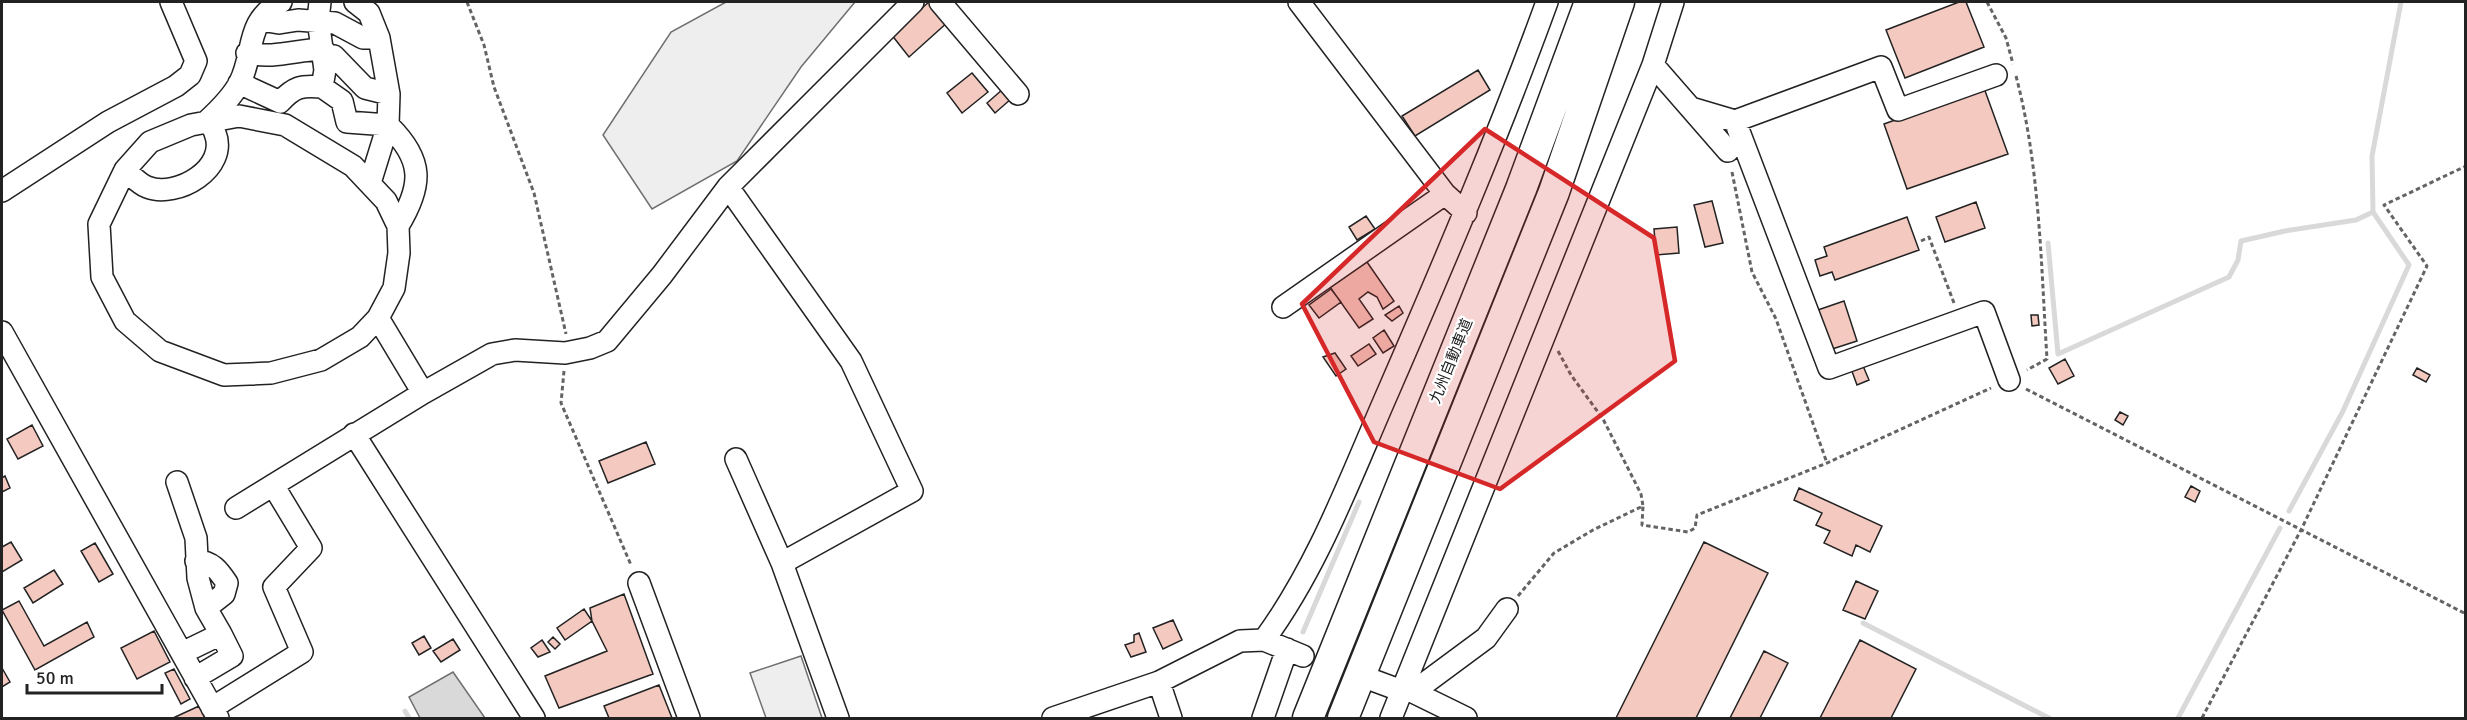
<svg xmlns="http://www.w3.org/2000/svg" width="2467" height="720" font-family="Signika,'Noto Sans JP',sans-serif">
  <style>
    .green { fill: #eee; stroke: #6f6f6f; stroke-width: 1.5 }
    .water { fill: #d9d9d9; stroke: #6f6f6f; stroke-width: 1.5 }
    .lines { fill: none; stroke-linecap: round; stroke-linejoin: round }
    .stream { stroke: #d9d9d9; stroke-width: 5 }
    .building { fill: #f3c9c0; stroke: #222; stroke-width: 1.5 }
    .minor-casing { stroke: #222; stroke-width: 24 }
    .highway-casing { stroke: #222; stroke-width: 33 }
    .path { stroke: #646464; stroke-width: 3; stroke-dasharray: 4.5 3; stroke-linecap: butt }
    .minor { stroke: #fff; stroke-width: 21 }
    .highway { stroke: #fff; stroke-width: 30 }
    .marked { fill: #d62828; fill-opacity: 0.2; stroke: #d62828; stroke-width: 4.5; stroke-linejoin: round }
    .labels { text-anchor: middle; stroke-width: 4.5; stroke-linejoin: round; paint-order: stroke }
    .street-label { font-size: 15px; fill: #222; stroke: #fff }
  </style>
  <rect width="100%" height="100%" fill="#fff"/>
  <path class="green" d="M726,2H855L801,67L737,161L652,209L603,135L671,32Z
    M801,656L822,718H766L750,673Z"/>
  <path class="water" d="M453,672L485,718H420L409,697Z"/>
  <g class="lines">
    <path class="stream" d="M2048,243L2058,354L2229,277L2238,260L2241,241L2285,231L2356,220L2373,212
      M2289,511L2343,411L2409,265L2373,212L2372,156L2401,2
      M1863,623L2049,718
      M1303,632L1359,502
      M405,711L409,718
      M2178,718L2280,528"/>
  </g>
  <path class="building" d="M929,2L949,21L909,57L891,34Z
    M1959,2H1966L1984,47L1905,78L1886,30Z
    M1478,70L1490,90L1415,136L1402,116Z
    M972,73L988,92L962,113L947,93Z
    M1984,88L2008,154L1907,189L1884,124Z
    M1003,89L1011,99L995,113L987,103Z
    M1712,201L1723,243L1705,247L1694,205Z
    M1976,202L1985,228L1945,242L1936,217Z
    M1366,216L1375,229L1357,240L1349,227Z
    M1907,217L1919,250L1835,280L1832,272L1820,276L1815,260L1827,256L1824,247Z
    M1677,227L1679,253L1656,255L1654,229Z
    M1367,262L1394,301L1383,309L1377,297L1368,292L1359,299L1373,319L1359,328L1330,287Z
    M1331,289L1341,302L1319,318L1309,305Z
    M1844,301L1857,341L1826,351L1812,312Z
    M1399,306L1403,313L1392,321L1385,315Z
    M2031,315H2038L2039,325L2032,326Z
    M1384,330L1394,346L1383,353L1373,338Z
    M1369,344L1376,354L1358,366L1351,356Z
    M1335,353L1346,369L1336,376L1323,357Z
    M2065,359L2074,376L2058,384L2049,368Z
    M1861,361L1869,380L1857,385L1850,366Z
    M2417,368L2430,375L2426,382L2413,375Z
    M2120,412L2128,416L2123,425L2115,420Z
    M32,425L43,446L18,459L7,439Z
    M646,442L655,464L608,483L599,461Z
    M5,476L10,488L2,492V478Z
    M2191,486L2200,491L2195,502L2185,497Z
    M1799,488L1882,526L1870,552L1856,545L1852,556L1824,543L1830,531L1816,525L1822,513L1794,500Z
    M11,542L22,560L2,572V547Z
    M1704,542L1768,573L1696,718H1616Z
    M95,543L113,574L99,582L81,551Z
    M54,570L63,584L33,603L24,588Z
    M1856,581L1878,591L1865,619L1843,610Z
    M624,594L653,674L559,708L545,676L607,651L592,621L590,608Z
    M19,601L44,646L87,622L94,637L35,670L2,610Z
    M584,609L592,621L565,640L557,628Z
    M1173,620L1182,640L1163,649L1153,628Z
    M154,631L170,662L137,679L121,648Z
    M1139,633L1146,652L1131,657L1125,645L1134,642V635Z
    M424,636L431,648L419,655L412,643Z
    M553,637L560,644L555,649L548,642Z
    M453,639L460,650L441,662L433,651Z
    M542,640L550,652L538,657L531,648Z
    M1860,640L1916,669L1891,718H1820Z
    M1764,651L1788,663L1760,718H1730Z
    M2,668L10,682L2,687Z
    M174,669L190,699L181,704L165,673Z
    M659,685L672,718H609L604,706Z
    M199,706L205,718H173Z"/>
  <g class="lines">
    <g class="minor-casing">
      <path id="minor" d="M320,2L318,20L325,70L322,87L342,101L347,122L388,125C424,160 423,185 398,226
        M355,2L369,13L379,38L389,94L388,125L370,183
        M940,2L1018,94
        M1299,2L1445,194L1466,213
        M261,20L279,23L298,20L335,23L363,38H379
        M247,53C275,59 295,50 323,49
        M325,55L334,56L365,88L389,94
        M1653,65L1728,151
        M239,83L280,102C294,87 301,85 322,87
        M1691,108L1735,121L1829,368L1984,312L2009,380
        M239,116L285,125L353,166L386,201L398,226L399,253L394,288L378,318L360,337L321,360L271,373L224,375L160,351L125,321L102,277L99,224L125,170L150,142L191,125Z
        M1735,121L1881,67L1898,110L1996,75
        M125,170C131,175 139,184 147,187C177,199 229,168 215,133C214,129 210,124 207,121C219,110 233,96 240,82C255,52 245,21 281,2
        M728,187L851,361L912,491L782,563
        M2,191L108,122L176,86L190,75L196,61L171,2
        M1283,307L1445,194
        M2,332L218,718
        M423,393L492,354L515,350L565,353L590,348L607,341L662,275L728,187L913,2
        M354,434L534,718
        M736,459L782,563L838,718
        M177,482L196,538L198,578L206,608L221,634
        M236,508L423,393L378,318
        M196,561C212,561 219,571 227,583L224,594L206,608
        M639,583L689,718
        M1264,640C1319,565 1351,476 1388,392C1444,263 1499,134 1547,2
        M182,653L221,634L232,656L195,678
        M1375,681L1402,691
        M1159,682L1171,718
        M1405,685L1413,692L1466,718
        M1413,692L1486,638L1507,609
        M212,708L302,652L274,587L311,548L273,485
        M1053,718L1159,682L1240,641L1264,640L1303,656
        M1263,718L1287,649
        M1391,718L1653,65L1673,2"/>
    </g>
    <g class="highway-casing">
      <path id="highway" d="M1308,718L1521,189L1590,2
        M1343,718L1554,192L1619,2"/>
    </g>
    <path class="path" d="M467,2L484,45L494,87L534,193L566,334
      M1987,2L2006,38L2013,64
      M2016,76C2040,167 2041,265 2047,359L2027,370
      M1732,172L1752,272L1776,319L1827,463
      M1921,241L1929,237L1954,303
      M1558,351L1571,375L1603,419L1641,494L1643,506
      M564,371L561,403L631,565
      M2026,389L2466,614
      M1518,596L1554,553L1593,530L1643,506L1642,525L1688,532L1695,528L1697,515L1827,463L1991,388
      M2202,718L2302,528L2427,266L2384,205L2466,166"/>
    <use href="#minor" class="minor"/>
    <use href="#highway" class="highway"/>
  </g>
  <path class="marked" d="M1485,129L1654,238L1675,361L1500,489L1374,442L1302,304Z"/>
  <g class="labels">
    <g class="street-label">
      <text transform="translate(1451 361) rotate(-68)" y="5">九州自動車道</text>
    </g>
  </g>
  <rect width="2467" height="720" fill="none" stroke="#222222" stroke-width="6"/>
  <path d="M27 684v9h135v-9" fill="none" stroke="#222222" stroke-width="3"/>
  <text x="36" y="684" font-size="18" fill="#222222" stroke="#ffffff" stroke-width="4.5" paint-order="stroke">50 m</text>
</svg>
